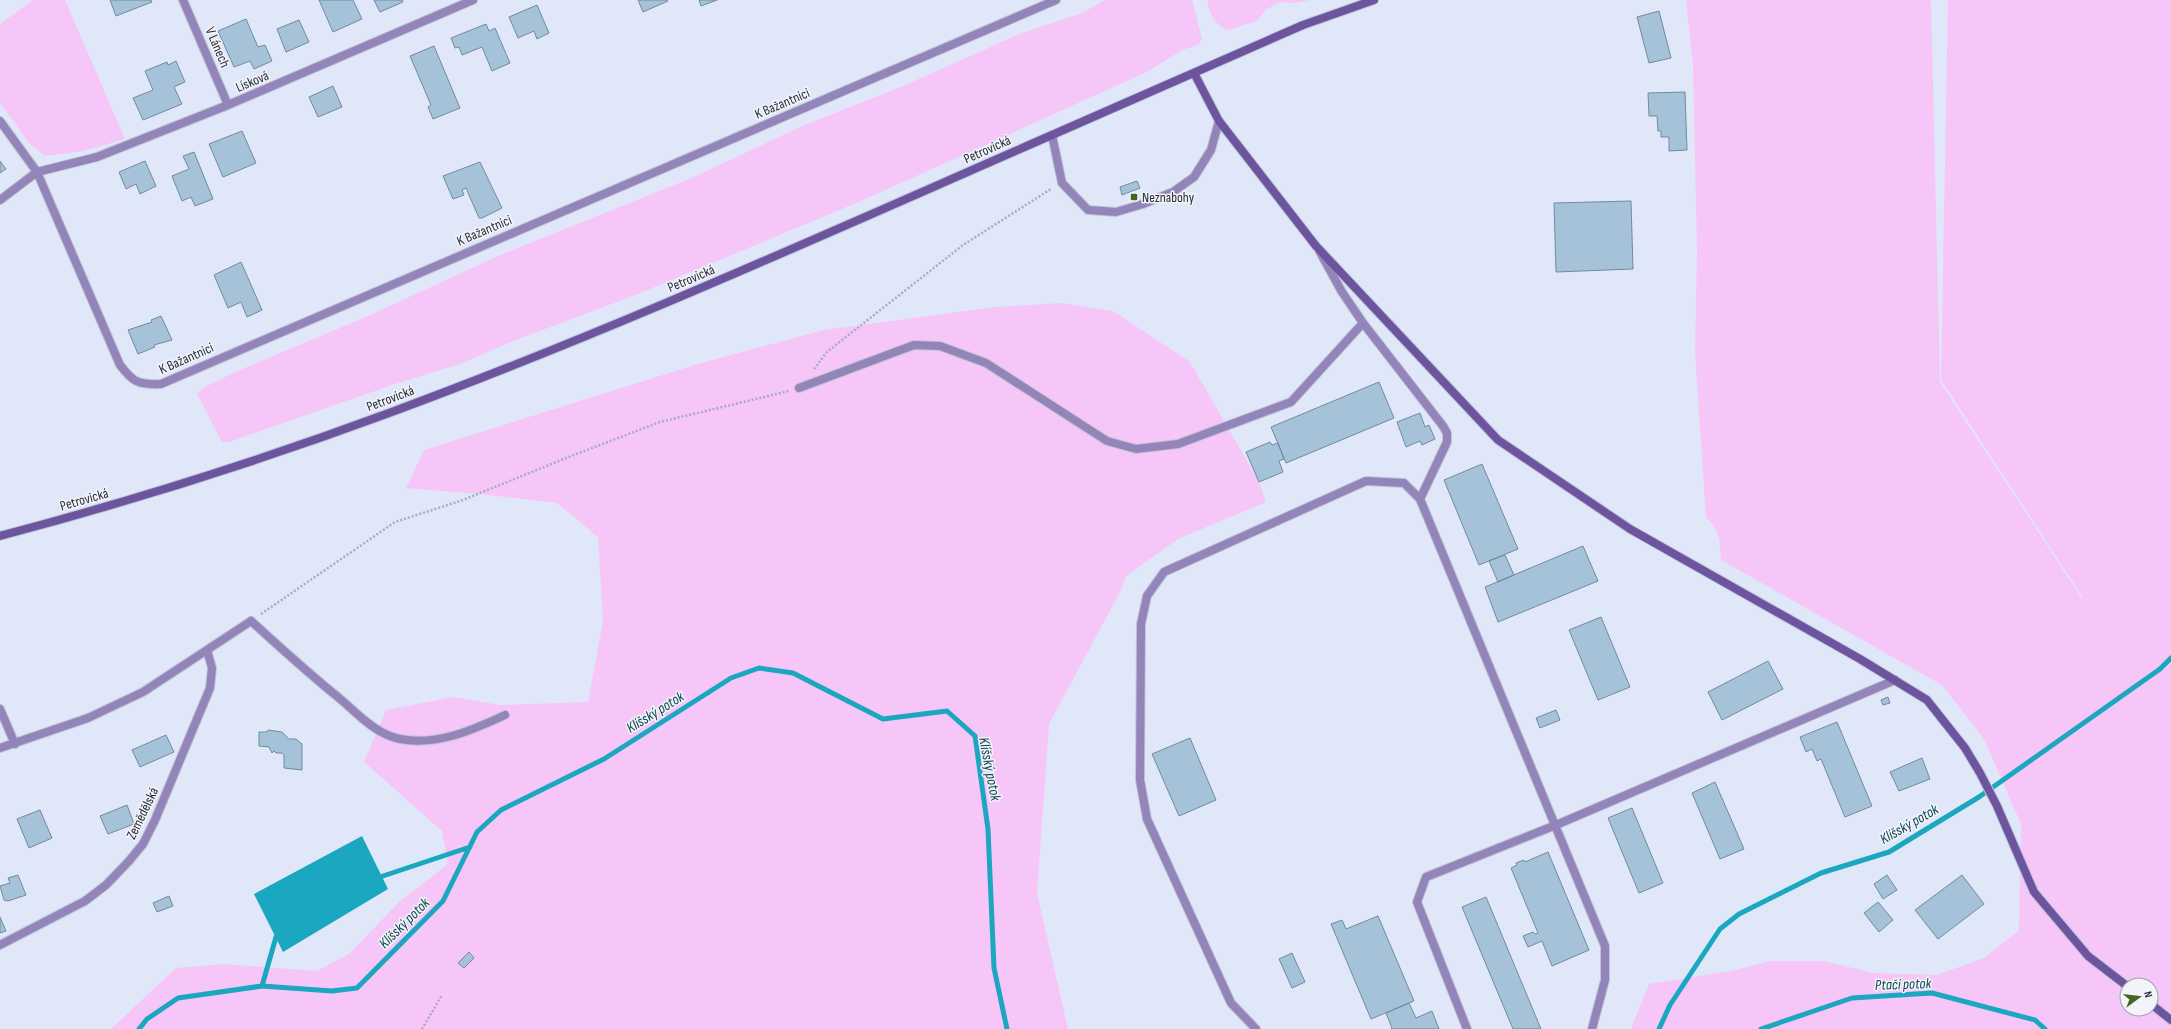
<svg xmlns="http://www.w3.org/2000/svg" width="2171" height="1029" font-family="'Sofia Sans Condensed',sans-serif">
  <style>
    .green { fill: #f6c6f8; fill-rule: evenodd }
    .water { fill: #1ba7c0 }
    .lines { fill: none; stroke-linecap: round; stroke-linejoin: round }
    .stream { stroke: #1ba7c0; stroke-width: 5 }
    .building { fill: #a6c2d8; stroke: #708ba0 }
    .lane-casing { stroke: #bfc5d6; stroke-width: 10 }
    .street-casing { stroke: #bfc5d6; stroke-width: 10 }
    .secondary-casing { stroke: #bfc5d6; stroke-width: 10 }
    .path { stroke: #a7adbd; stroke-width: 2.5; stroke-dasharray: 2 2; stroke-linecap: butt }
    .lane { stroke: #9385b9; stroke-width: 8 }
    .street { stroke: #9385b9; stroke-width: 8 }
    .secondary { stroke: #6d549f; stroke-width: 8 }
    .poi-dot { fill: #44671f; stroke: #f2f4fa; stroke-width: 1.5 }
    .labels { text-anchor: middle; stroke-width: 3; stroke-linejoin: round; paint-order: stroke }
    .street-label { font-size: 14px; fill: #282c38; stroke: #f2f4fa }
    .poi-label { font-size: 14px; fill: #282c38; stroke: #f2f4fa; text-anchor: start }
    .water-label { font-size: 15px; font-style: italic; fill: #0e4651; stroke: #f2f4fa }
  </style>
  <rect width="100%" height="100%" fill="#e0e7f9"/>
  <path class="green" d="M33,0H65L125,139L84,151L45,156L30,144L0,103V24Z
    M1105,0H1192L1202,39L1198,45L1182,50L1147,72L861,201L633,296L516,340L457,365L395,384L229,442H222L197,394L205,387L235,372L366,317L500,255L694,177L802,126L903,86L1022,33L1082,13Z
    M1207,0H1310L1294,3L1280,2L1267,9L1256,21L1229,30C1215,26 1210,14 1207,0Z
    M1686,0H1931L1940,382L2083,600L2082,596L1941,380L1948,0H2171V1029H1631L1649,984L1732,971L1770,961H1824L1873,973L1937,975L1984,958L2019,930L2021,824L1984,739L1942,685L1721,560C1720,542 1720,529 1706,518L1695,353L1697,251L1693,65ZM2127,985H2151V1009H2127Z
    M1062,303L1113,311L1190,362L1259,482L1266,502L1178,539L1126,576L1120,592L1049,724L1037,893L1068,1029H111L176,968L224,964L317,971L349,954L400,901L448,864L442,831L364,762L386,710L454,697L500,705L588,702L603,621L598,537L557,503L480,494L406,488L424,450L701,363L824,330L995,307Z"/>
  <path class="water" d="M362,836L388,889L283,952L254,894Z"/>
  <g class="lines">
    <path class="stream" d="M377,878L470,847
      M262,986L276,937L282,934
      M139,1029L147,1019L178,998L262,986L332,991L357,988L443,901L477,832L501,810L604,759L731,678L759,668L793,673L883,719L947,711L975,736L988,829L994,968L1007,1029
      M1659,1029L1670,1005L1720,929L1739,914L1821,873L1889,852L1979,797L2160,669L2171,658
      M1761,1029L1852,998L1932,993L2035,1020L2045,1029"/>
  </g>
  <path class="building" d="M110,0H151L152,2L116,16Z
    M319,0H353L362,19L333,32Z
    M374,0H402L403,2L380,12Z
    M638,0H667L668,1L643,12Z
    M699,0H717L701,6Z
    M537,5L549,33L537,39L534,31L518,38L509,17Z
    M1659,11L1671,58L1649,63L1637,17Z
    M246,19L258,47L265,45L272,61L254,69L250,61L234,67L218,31Z
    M299,20L309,42L286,52L277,29Z
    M486,24L489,31L495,28L510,63L492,71L482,47L462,55L459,47L455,48L451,38Z
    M434,46L460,108L433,119L428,107L431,105L410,56Z
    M176,61L185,82L174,87L182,104L143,120L133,98L153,90L145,71L167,62L168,65Z
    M333,86L342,107L318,117L309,97Z
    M1685,92L1687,150L1669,151V137H1661V131H1658L1657,116H1649L1648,93Z
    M242,131L256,163L223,177L209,144Z
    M194,152L213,199L195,206L191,197L182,201L172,176L189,169L183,156Z
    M0,161L6,169L0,173Z
    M145,161L156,186L140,194L136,184L126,189L119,172Z
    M480,162L502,208L482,218H479L466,188L462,190L464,195L453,199L443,176Z
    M1137,181L1140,188L1122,195L1120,187Z
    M1631,201L1633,269L1556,272L1554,203Z
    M241,262L262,310L247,317L241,302L228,308L214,275Z
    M161,316L172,340L154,345L155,347L138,354L128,330L152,322L151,320Z
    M1379,382L1394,418L1286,463L1271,427Z
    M1420,413L1425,427L1429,425L1435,439L1422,445L1420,441L1406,447L1397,422Z
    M1270,442L1272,445L1278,443L1284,459L1279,461L1283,472L1259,482L1246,452Z
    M1482,464L1518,549L1479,565L1444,480Z
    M1583,546L1598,581L1498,622L1485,587Z
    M1505,555L1514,575L1498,582L1489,561Z
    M1601,617L1630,687L1598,700L1569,630Z
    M1768,661L1783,689L1722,720L1708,692Z
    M1888,697L1890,703L1883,705L1881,700Z
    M1556,710L1560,720L1540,728L1536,718Z
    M1837,722L1872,806L1845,817L1821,759L1817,761L1812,749L1806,752L1800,737Z
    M268,730L282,732L289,739H296L302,744V770L284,768V755L282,753H276L274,751L272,753L269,747L259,746V732H267Z
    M166,735L174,752L140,767L132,750Z
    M1190,738L1216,800L1179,816L1152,754Z
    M1922,758L1930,779L1899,791L1890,772Z
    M1715,782L1744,849L1720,859L1692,793Z
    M127,805L134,824L108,834L100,816Z
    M1632,808L1663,883L1639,893L1608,818Z
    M40,810L52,838L29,848L17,819Z
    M1548,852L1589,950L1552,966L1542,941L1528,947L1523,936L1533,932L1535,934L1538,933L1511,868L1517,865L1516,863L1524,860L1525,862Z
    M18,875L26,895L8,901L4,900L0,886L10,883L8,878Z
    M1887,875L1897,890L1883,899L1874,884Z
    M1962,875L1984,904L1938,939L1915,910Z
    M169,896L173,906L157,912L153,903Z
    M1486,897L1541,1029H1513L1462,907Z
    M1878,902L1893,920L1879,932L1864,913Z
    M1378,916L1414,1001L1371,1019L1331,924L1342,920L1346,929Z
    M0,917L6,931L0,933Z
    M469,952L474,958L464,968L458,963Z
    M1292,953L1305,982L1292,988L1279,959Z
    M1409,1003L1416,1018L1432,1011L1439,1029H1391L1392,1028L1386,1013Z"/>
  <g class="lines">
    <g class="lane-casing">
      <path id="lane" d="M1052,135L1062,183L1088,210L1116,212L1143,204L1173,192L1194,177L1211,150L1219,121
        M1320,252L1342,292L1363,323L1443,426L1447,433V442L1420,499
        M799,388L914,345L940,346L986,363L1107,441L1136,449L1178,444L1291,402L1363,323
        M251,621C280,647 308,673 338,697C357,713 375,734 400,739C437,746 473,730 505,715
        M1256,1029L1231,1003L1147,819L1140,780L1141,624L1147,596L1164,572L1366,481L1404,483L1420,499L1605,946V980L1592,1029
        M1467,1029L1417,902L1426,877L1556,825L1895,680"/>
    </g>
    <g class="street-casing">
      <path id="street" d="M183,0L228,105
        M473,0L228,105L97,157L37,172L120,365C133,382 138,385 161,384L1056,0
        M0,121L37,172L0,200
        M0,709L15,744
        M0,748L88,718L143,692L251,621
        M0,945L85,901L106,885L129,861L143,844L155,820L210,688L212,668L207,650"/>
    </g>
    <g class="secondary-casing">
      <path id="secondary" d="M1194,73L1219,121L1316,246L1498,440L1630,529L1860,659L1927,700L1965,748L1980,773L1997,806L2034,892L2088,956L2127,986
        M0,536C132,501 262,460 389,413C614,330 832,231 1052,135C1135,98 1220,62 1303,25L1374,0
        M2151,1004L2171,1020"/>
    </g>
    <path class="path" d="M814,369L827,352L963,245L1051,189
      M261,614L395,522L463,500L566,458L660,422L789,391
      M422,1029L442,995"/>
    <use href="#lane" class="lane"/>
    <use href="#street" class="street"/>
    <use href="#secondary" class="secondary"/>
  </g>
  <rect class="poi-dot" x="1130" y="193" width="8" height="8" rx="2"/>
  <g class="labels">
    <g class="street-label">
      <text transform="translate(218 47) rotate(67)" y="5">V Lánech</text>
      <text transform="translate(252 81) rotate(-23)" y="5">Lísková</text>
      <text transform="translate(782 103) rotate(-23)" y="5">K Bažantnici</text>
      <text transform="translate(987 149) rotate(-24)" y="5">Petrovická</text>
      <text transform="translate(484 230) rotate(-23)" y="5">K Bažantnici</text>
      <text transform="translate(691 278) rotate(-23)" y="5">Petrovická</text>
      <text transform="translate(186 358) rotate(-24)" y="5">K Bažantnici</text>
      <text transform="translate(390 398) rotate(-21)" y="5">Petrovická</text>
      <text transform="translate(84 499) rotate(-16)" y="5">Petrovická</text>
      <text transform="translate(142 813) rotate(-64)" y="5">Zemědělská</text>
    </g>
    <g class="poi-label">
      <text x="1142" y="202">Neznabohy</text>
    </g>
    <g class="water-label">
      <text transform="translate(655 712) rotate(-32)" y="5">Klíšský potok</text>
      <text transform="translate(990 769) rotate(79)" y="5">Klíšský potok</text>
      <text transform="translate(1909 824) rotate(-30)" y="5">Klíšský potok</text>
      <text transform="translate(404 923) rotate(-45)" y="5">Klíšský potok</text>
      <text transform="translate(1903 984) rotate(-2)" y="5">Ptačí potok</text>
    </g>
  </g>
  <g transform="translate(2139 997) rotate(75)"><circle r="19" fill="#f2f4fa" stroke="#a1a4ac"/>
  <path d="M0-3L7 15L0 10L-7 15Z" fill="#44671f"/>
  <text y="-6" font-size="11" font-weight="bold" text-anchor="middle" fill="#282c38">N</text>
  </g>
</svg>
